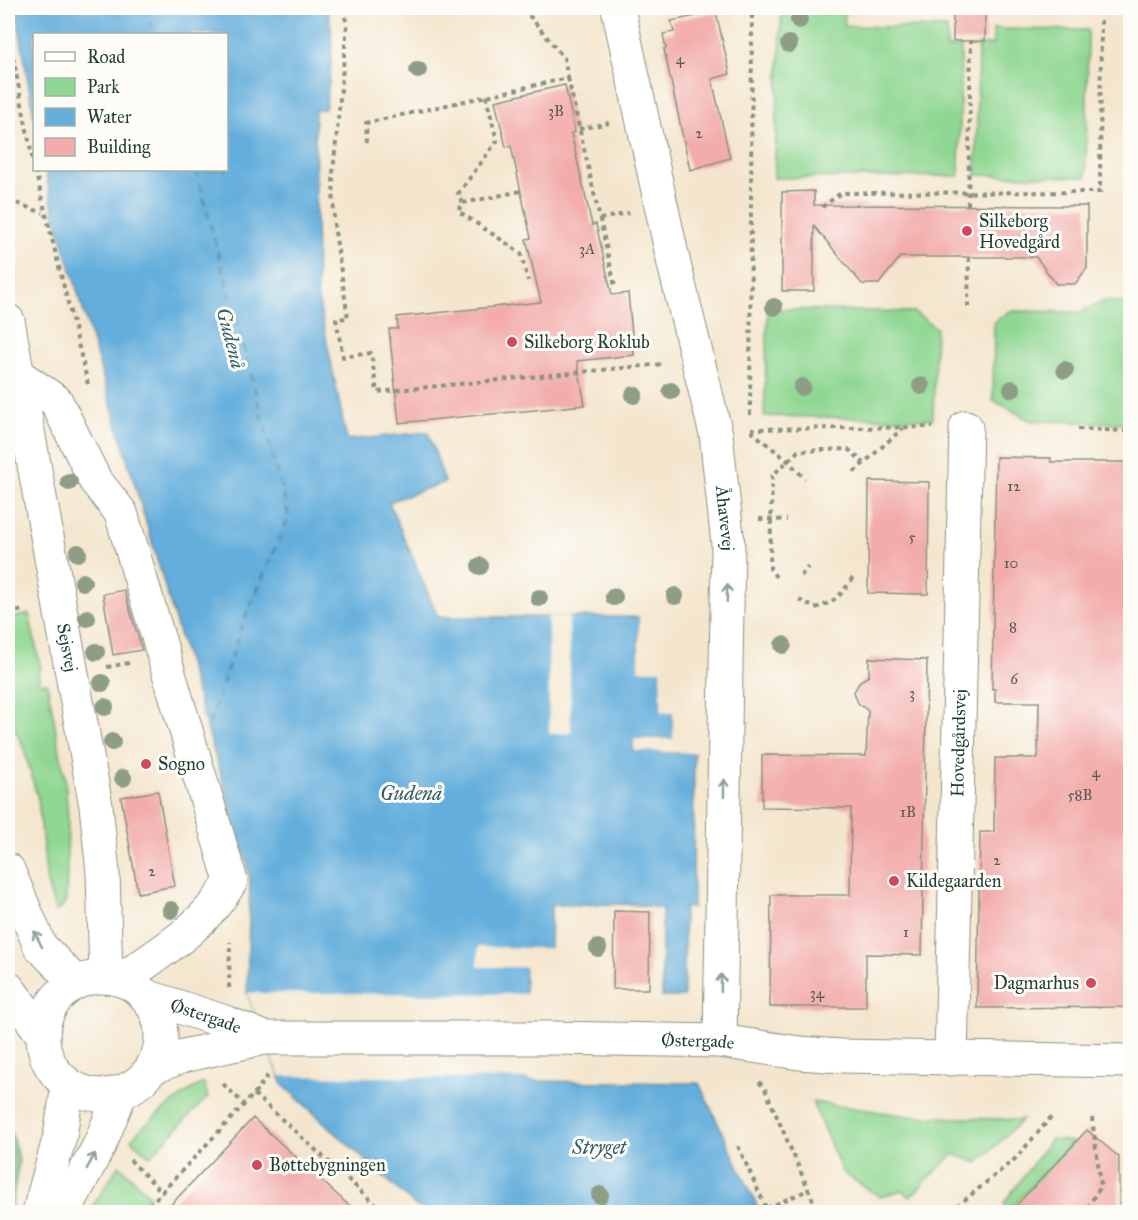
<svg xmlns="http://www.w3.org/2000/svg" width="1138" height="1220" font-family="'IM FELL Great Primer',serif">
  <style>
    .green { fill: #8fd792; stroke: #578a63; stroke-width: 1.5 }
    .forest { fill: #73b87c; stroke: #497a58; stroke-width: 1.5 }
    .water { fill: #64aedc; stroke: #427688; stroke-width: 1.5 }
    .pier { fill: #f4e6ce }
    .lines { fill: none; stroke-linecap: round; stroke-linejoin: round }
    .ferry { stroke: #345f66; stroke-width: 1.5; stroke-dasharray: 8 6; stroke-linecap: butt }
    .building { fill: #f2acaa }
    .minor-casing { stroke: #8a9281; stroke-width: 35 }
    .path { stroke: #8a9281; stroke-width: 4; stroke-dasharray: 4.5 4.5; stroke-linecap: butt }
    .minor { stroke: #fff; stroke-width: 33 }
    .tree { fill: #8e9e86 }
    .oneway { stroke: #8f9e9a }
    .poi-dot { fill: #d1495b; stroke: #fdfcf7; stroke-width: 2 }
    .labels { text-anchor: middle; stroke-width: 6; stroke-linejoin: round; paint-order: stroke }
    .number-label { font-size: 15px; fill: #545952 }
    .poi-label { font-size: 18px; fill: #1f3d34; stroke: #fdfcf7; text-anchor: start }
    .street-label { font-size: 18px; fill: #1f3d34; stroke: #fdfcf7 }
    .water-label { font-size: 20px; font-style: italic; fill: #345f66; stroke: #fdfcf7 }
  </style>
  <rect width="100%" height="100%" fill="#fdfcf7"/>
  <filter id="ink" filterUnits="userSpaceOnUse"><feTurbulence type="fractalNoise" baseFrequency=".0167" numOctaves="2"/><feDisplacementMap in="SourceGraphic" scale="12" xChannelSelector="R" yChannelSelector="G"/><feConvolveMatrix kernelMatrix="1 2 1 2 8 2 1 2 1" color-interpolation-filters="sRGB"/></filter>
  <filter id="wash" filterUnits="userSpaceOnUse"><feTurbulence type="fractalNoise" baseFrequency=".008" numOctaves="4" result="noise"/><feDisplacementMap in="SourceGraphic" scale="24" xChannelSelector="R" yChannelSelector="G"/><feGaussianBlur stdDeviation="1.35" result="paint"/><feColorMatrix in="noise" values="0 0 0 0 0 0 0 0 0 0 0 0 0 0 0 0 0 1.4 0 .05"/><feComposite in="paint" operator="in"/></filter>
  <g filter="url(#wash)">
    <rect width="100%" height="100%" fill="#f4e6ce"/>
    <path class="green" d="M782,8H845L844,26L947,28V48L961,47L959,176L774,178Z
      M993,29L1088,30L1086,177L976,175L978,45H993Z
      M1105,301L1130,303V423L1031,421L993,400L994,322L1010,311L1080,312Z
      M768,309L914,312L936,328L933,419L764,416Z
      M29,614L41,669H38L40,683H47L65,778L68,819L66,900L61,909L55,911L47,883L38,799L23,746L8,715V618Z
      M204,1083L208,1097L150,1156L131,1140C137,1129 193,1086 204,1083Z
      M812,1102L909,1116L1022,1120L978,1163L953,1154L910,1197L902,1190L880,1197L843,1173Z
      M1051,1139L1074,1142L1007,1212L1004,1203Z
      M119,1165L150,1196L136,1212L129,1206L123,1212H89Z"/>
    <path class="forest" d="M8,1121L19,1160L11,1212H8Z"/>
    <path class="water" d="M16,8H327C336,39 330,77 325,109L315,110L317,294L347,440L428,432L445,482L389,502L438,617H639V670H661V711L673,712V739H634V751L694,753L693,907L684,908V997H662V908L630,904L551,905L550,948H524L527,1081L699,1083L760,1212H433L417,1207L283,1085L247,993L250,879L247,863L54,212L45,170H226V34H34V118Z"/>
    <path class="pier" d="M548,617H569L571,733L549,734Z
      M639,617H642V667L663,669L664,709L676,711V739L673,742H637V748L694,750V753L634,751V739H673V712H661V670H639Z
      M478,947L550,948V951L527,950V967H478Z
      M247,993L526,994L530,1078L551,1079L280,1076Z"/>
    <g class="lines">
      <path class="ferry" d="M146,8L154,34
        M196,170L289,517L242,625L207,731"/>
    </g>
    <g id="blocks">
      <path class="building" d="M953,8H985V41H953Z
        M716,12L730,74L712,79L730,158L690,170L664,49L666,48L663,34L674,32L671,21Z
        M565,85L575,132L571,133L592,225L596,224L612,295L628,293L634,355L577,361L585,405L399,423L389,329H398L397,317L541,302L526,239L531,238L511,146L506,147L495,101Z
        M814,191V205L1087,206V268L1075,284H1056L1036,257H900L879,284H862L814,226V291H782V192Z
        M996,457L1051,458V462H1131V1007L977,1008L980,832H994L995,758H1038L1039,702H995V689H992Z
        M869,481L929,482L928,594L868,593Z
        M124,590L142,650L113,655L103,594Z
        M869,658L927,660L922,955L866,954V1007H770L771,895H850L851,808L762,807V755L866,756L868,711L858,703L854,692L860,681L869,676Z
        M158,791L175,886L138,893L121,797Z
        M614,911L650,912L649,989H613Z
        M253,1118L356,1212H164Z
        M1087,1130L1119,1157V1212H1010Z"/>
    </g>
  </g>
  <g filter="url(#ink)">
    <use href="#blocks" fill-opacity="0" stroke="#8a9281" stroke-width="1.5"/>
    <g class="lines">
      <g class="minor-casing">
        <g id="minor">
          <path id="s1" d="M618,8L674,264L716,434L728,544L720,1041"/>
          <path id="s2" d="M8,321L96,806L103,873L106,977"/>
          <path d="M18,375L56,401L95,480L121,513L231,881C206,926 162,951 121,980"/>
          <path d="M8,870L40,946L76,983"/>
          <circle cx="102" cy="1036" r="59"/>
          <path d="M8,988L43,1035"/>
          <path id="s3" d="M146,996L225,1022L265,1038"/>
          <path id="s4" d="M951,1059L966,427"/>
          <path id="s5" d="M152,1068L183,1056L265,1038H552L720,1041L799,1053L841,1056L1130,1061"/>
          <path d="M39,1212L60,1136L68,1085"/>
          <path d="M64,1212L100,1144L121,1092"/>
        </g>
      </g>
      <path class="path" d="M343,8L347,25L333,173L334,225L348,318L336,319L343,357L371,353L377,392L663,364
        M8,31L34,167
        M568,78L615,286
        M486,96L497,141L458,194L463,203L458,211L521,253L528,281
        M579,129L609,123
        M367,142L366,123L568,78L564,58L523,8
        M35,170L88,384
        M463,203L521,191
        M8,204L16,203L43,213
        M968,205L971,40
        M822,207L841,193L1100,192L1101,8
        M600,219L629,213
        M968,307L969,257
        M750,415L752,8
        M751,429L933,427
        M1078,429L1130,431
        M751,431L788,461L805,479
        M854,472L903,428
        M759,519L787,520
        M801,576L808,567
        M776,577L770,569L772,476L798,451L848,449L864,463
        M799,600L815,608C835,602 842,595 853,577
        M8,613L24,610
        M107,667L129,663
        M229,988L230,942
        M759,1082L765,1089L818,1212
        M223,1084L244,1104
        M254,1094L384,1212
        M738,1146L768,1212
        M130,1160L162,1192L254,1094L269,1074
        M767,1208L808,1190
        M143,1212L162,1192
        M950,1212L1016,1158L1052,1116
        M1071,1212L1086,1210L1101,1186L1092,1118"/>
      <use href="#minor" class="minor"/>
    </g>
    <g class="tree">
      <circle cx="799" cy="20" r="9"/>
      <circle cx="789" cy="44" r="9"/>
      <circle cx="418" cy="70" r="9"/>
      <circle cx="774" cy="307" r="9"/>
      <circle cx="1065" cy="370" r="9"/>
      <circle cx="921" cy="386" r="9"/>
      <circle cx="802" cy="387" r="9"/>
      <circle cx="1012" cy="389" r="9"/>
      <circle cx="671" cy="391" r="9"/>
      <circle cx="634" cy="395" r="9"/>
      <circle cx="69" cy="482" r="9"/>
      <circle cx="78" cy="553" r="9"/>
      <circle cx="480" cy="566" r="9"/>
      <circle cx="83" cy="582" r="9"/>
      <circle cx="675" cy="596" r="9"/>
      <circle cx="614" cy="597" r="9"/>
      <circle cx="539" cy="598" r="9"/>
      <circle cx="87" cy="618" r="9"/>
      <circle cx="783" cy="645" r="9"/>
      <circle cx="96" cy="652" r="9"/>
      <circle cx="102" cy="683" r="9"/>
      <circle cx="105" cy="707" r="9"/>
      <circle cx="112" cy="742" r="9"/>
      <circle cx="123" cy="778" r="9"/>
      <circle cx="171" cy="910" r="9"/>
      <circle cx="598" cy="948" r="9"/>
      <circle cx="600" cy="1195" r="9"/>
    </g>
    <defs><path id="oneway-shaft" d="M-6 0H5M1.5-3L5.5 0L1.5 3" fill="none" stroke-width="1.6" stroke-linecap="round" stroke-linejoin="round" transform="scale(1.5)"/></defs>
    <g class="oneway">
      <use href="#oneway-shaft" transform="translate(727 593) rotate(-89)"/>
      <use href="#oneway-shaft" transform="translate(724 788) rotate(-89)"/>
      <use href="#oneway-shaft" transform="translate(38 939) rotate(-116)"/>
      <use href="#oneway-shaft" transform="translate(721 983) rotate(-89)"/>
      <use href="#oneway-shaft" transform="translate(91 1161) rotate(-62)"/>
    </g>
  </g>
  <g class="poi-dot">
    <circle cx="967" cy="231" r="6"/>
    <circle cx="512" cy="342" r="6"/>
    <circle cx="146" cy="764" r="6"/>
    <circle cx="894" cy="881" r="6"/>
    <circle cx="1091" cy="983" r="6"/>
    <circle cx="257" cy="1165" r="6"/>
  </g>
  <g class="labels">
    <g class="number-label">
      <text x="680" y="64">4</text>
      <text x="556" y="116">3B</text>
      <text x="699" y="138">2</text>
      <text x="587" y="254">3A</text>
      <text x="1014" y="491">12</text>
      <text x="912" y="542">5</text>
      <text x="1011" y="568">10</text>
      <text x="1013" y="632">8</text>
      <text x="1014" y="684">6</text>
      <text x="912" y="698">3</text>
      <text x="1096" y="777">4</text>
      <text x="1080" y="800">58B</text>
      <text x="908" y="817">1B</text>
      <text x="997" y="865">2</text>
      <text x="152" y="876">2</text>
      <text x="906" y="937">1</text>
      <text x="817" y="998">34</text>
    </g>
    <g class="poi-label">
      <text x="979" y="227">Silkeborg<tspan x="979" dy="21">Hovedgård</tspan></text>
      <text x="524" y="348">Silkeborg Roklub</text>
      <text x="158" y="770">Sogno</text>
      <text x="906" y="887">Kildegaarden</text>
      <text x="1079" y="989" text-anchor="end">Dagmarhus</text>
      <text x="269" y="1171">Bøttebygningen</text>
    </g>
    <g class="street-label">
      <text dy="6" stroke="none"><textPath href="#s1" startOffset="522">Åhavevej</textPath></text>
      <text dy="6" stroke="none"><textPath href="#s2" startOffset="332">Sejsvej</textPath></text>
      <text dy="6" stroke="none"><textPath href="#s4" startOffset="316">Hovedgårdsvej</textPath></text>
      <text dy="6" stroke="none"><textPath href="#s3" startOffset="63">Østergade</textPath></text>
      <text dy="6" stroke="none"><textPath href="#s5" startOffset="550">Østergade</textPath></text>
    </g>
    <g class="water-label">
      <text transform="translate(231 338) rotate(75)" y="7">Gudenå</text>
      <text x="411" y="800">Gudenå</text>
      <text x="599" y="1154">Stryget</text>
    </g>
  </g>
  <rect width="1138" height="1220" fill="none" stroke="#fdfcf7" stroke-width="30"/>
  <rect x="33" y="33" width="195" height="138" fill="#fdfcf7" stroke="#a4b0a9" stroke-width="1.5"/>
  <rect x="45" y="52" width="30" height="9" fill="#ffffff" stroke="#a4b0a9" stroke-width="1.5"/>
  <text x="87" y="63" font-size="18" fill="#1f3d34">Road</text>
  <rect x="45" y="78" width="30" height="18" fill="#8fd792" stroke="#a4b0a9" stroke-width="1.5"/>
  <text x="87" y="93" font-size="18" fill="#1f3d34">Park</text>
  <rect x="45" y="108" width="30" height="18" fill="#64aedc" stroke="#a4b0a9" stroke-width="1.5"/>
  <text x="87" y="123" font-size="18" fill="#1f3d34">Water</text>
  <rect x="45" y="138" width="30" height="18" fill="#f2acaa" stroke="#a4b0a9" stroke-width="1.5"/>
  <text x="87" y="153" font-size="18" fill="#1f3d34">Building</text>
</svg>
